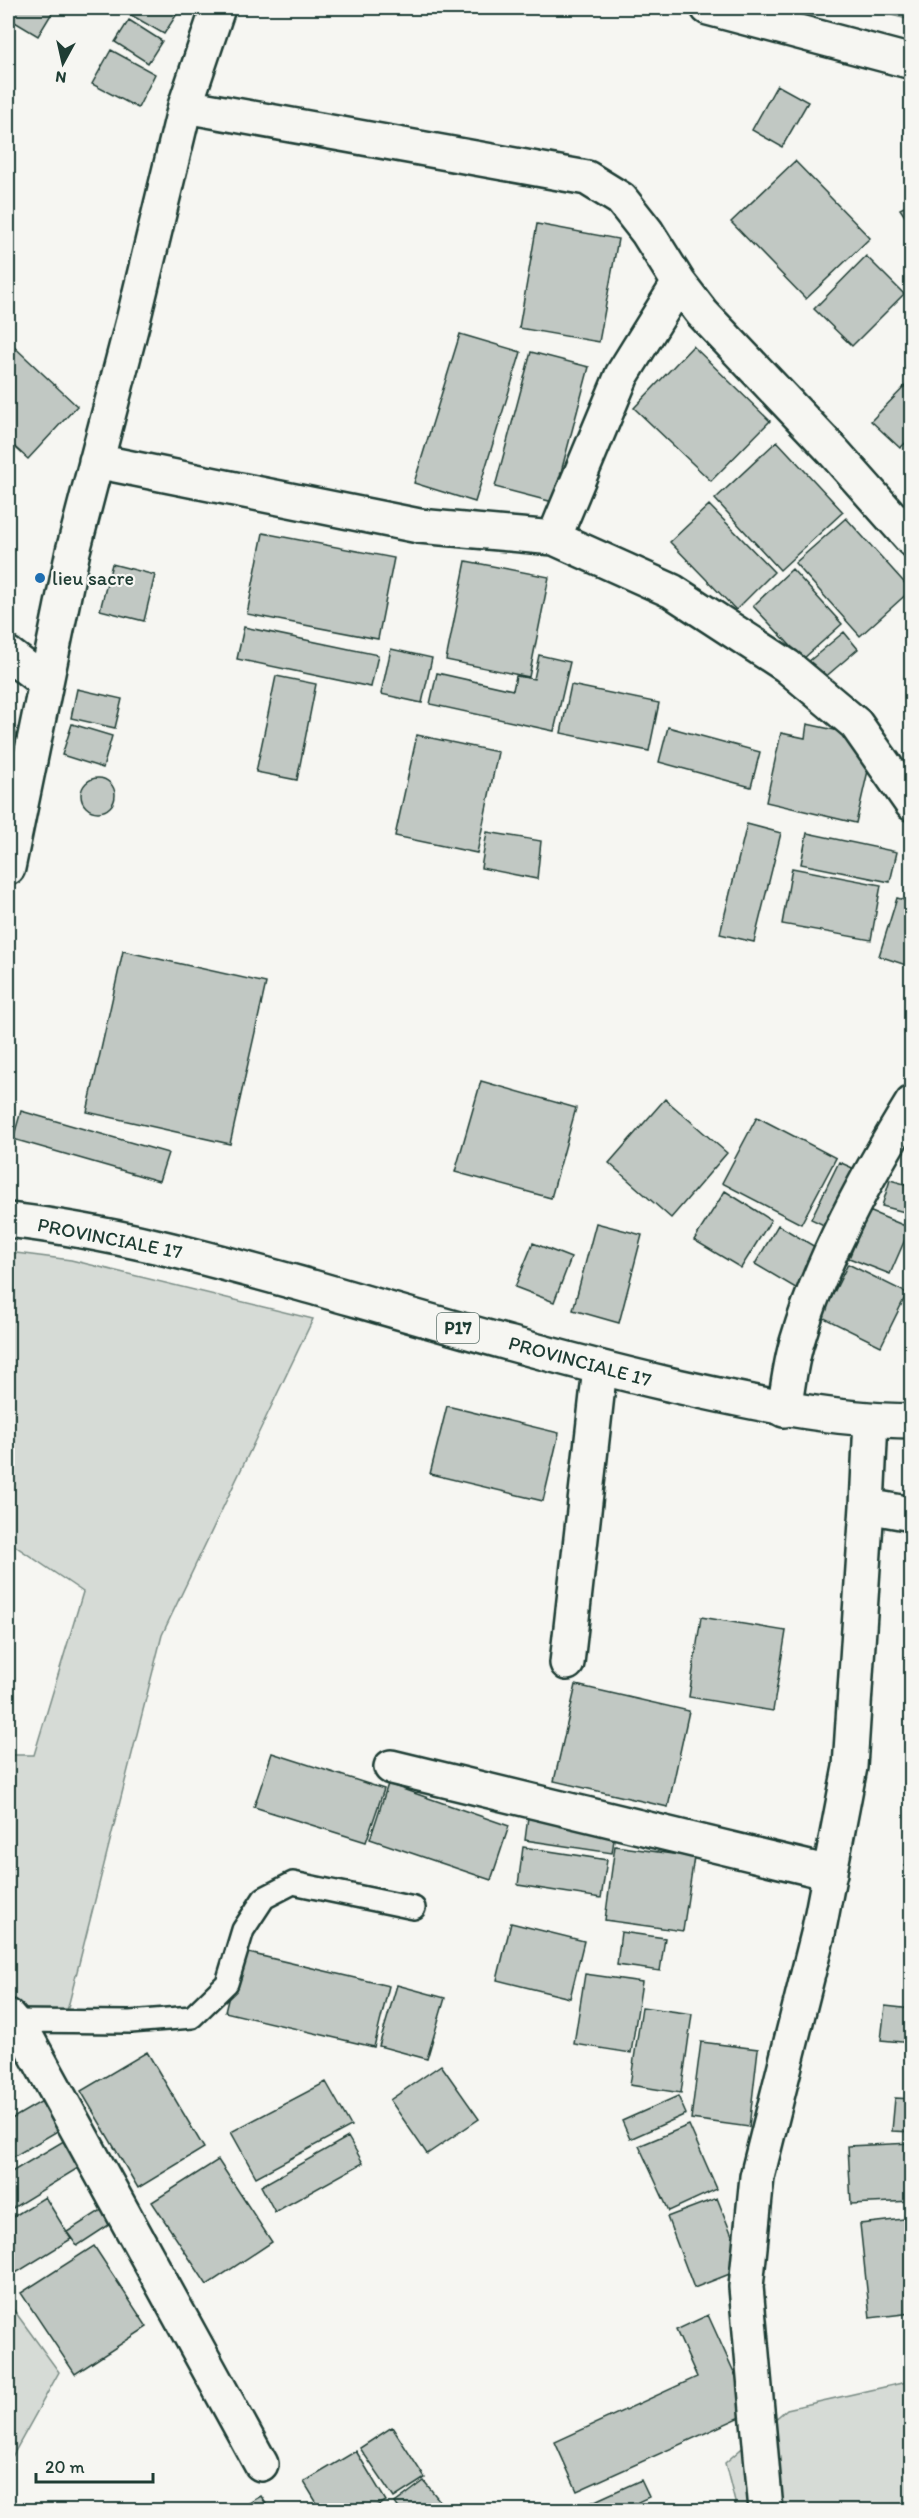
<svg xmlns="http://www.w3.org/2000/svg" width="919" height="2518" font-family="Itim,sans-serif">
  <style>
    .grass { fill: #d6dbd6; stroke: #7a8c85; stroke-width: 1.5 }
    .building { fill: #c1c8c3; stroke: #1f3d34; stroke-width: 1.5 }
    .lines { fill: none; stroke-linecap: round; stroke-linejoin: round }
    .service-casing { stroke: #1f3d34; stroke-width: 26 }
    .minor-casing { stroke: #1f3d34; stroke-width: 38 }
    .primary-casing { stroke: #1f3d34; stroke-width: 38 }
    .service { stroke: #f6f6f2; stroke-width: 21 }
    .minor { stroke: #f6f6f2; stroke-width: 33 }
    .primary { stroke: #f6f6f2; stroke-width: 33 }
    .poi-dot { fill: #1f6fb2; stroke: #f6f6f2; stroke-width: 2 }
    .labels { text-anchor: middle; stroke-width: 4.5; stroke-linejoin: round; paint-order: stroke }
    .shield { fill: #f6f6f2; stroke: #60746d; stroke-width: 1.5 }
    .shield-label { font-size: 18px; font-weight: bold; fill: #1f3d34 }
    .poi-label { font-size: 20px; fill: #1f3d34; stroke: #f6f6f2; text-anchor: start }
    .street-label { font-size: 20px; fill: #1f3d34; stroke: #f6f6f2 }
  </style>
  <rect width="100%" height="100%" fill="#f6f6f2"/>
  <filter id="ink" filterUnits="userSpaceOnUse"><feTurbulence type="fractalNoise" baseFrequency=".0167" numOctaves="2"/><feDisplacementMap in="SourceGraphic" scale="12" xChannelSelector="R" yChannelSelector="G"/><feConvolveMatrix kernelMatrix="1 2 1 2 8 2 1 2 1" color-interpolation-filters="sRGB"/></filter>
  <g filter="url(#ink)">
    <path class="grass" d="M864,8H911V20Z
      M8,1252L71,1260L313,1319L162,1635L63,2027L8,2021V1755H34L83,1592L8,1541Z
      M8,2302L59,2372L8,2464Z
      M911,2381V2510H737L725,2463L787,2409Z"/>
    <path class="building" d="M8,8H55L38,36L8,18Z
      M119,8H166L177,14L164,34Z
      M129,20L162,41L148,63L115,42Z
      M111,50L155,74L138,108L92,84Z
      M777,85L808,102L782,147L752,130Z
      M795,161L870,238L806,299L731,222Z
      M912,203V227L900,209Z
      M537,224L618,239L599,342L519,328Z
      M866,256L904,294L852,346L814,309Z
      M460,334L521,352L475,502L414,483Z
      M8,341L77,406L28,459L8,441Z
      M693,346L770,421L711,481L634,408Z
      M531,352L589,367L553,502L495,487Z
      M912,379V437L900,448L871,421Z
      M777,441L843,512L780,570L715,499Z
      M709,505L774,572L736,610L670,542Z
      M846,518L911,590L860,636L795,563Z
      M263,533L394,558L378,639L247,614Z
      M466,561L549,577L529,677L446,660Z
      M112,564L155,575L144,621L100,610Z
      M792,569L842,624L803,659L753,606Z
      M244,627L378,655L371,687L237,659Z
      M844,632L858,649L823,679L808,662Z
      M391,649L432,658L422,703L381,694Z
      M539,655L570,662L554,731L430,704L437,673L513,690L516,676L534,679Z
      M276,676L316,684L297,780L256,772Z
      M571,685L659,703L649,751L561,733Z
      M77,689L122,699L115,728L71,718Z
      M72,724L112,736L103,768L62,755Z
      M807,724L858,735L872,753L856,823L766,802L781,733L805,738Z
      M668,727L760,752L751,787L659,762Z
      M417,735L498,752L477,853L395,836Z
      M81 795a17 17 0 1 1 34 0a17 17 0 1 1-34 0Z
      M747,824L781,833L754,942L720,934Z
      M487,832L541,841L537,879L481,868Z
      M807,833L897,852L890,882L801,864Z
      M792,868L881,885L871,940L782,924Z
      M897,898L912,902V967L879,956Z
      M123,951L266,983L230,1144L87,1112Z
      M481,1081L576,1108L551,1198L455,1172Z
      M665,1099L727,1153L671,1218L609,1163Z
      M21,1111L168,1153L159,1181L13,1139Z
      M757,1117L836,1158L801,1224L722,1183Z
      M839,1162L857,1170L830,1228L811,1219Z
      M890,1180L912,1186V1214L882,1206Z
      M725,1191L771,1220L741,1268L694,1240Z
      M869,1211L910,1228L890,1274L849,1258Z
      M596,1223L642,1235L619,1323L573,1310Z
      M778,1225L822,1251L799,1290L755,1264Z
      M533,1243L571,1258L554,1302L515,1287Z
      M848,1264L907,1293L881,1346L822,1317Z
      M447,1406L559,1433L543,1501L430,1474Z
      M701,1617L786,1631L773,1711L689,1697Z
      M576,1685L689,1711L668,1807L554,1781Z
      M272,1753L384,1789L366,1842L254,1807Z
      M388,1784L509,1826L491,1880L370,1839Z
      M531,1794L619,1806L612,1853L525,1840Z
      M912,1817V1867L905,1866Z
      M615,1846L694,1857L683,1931L605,1920Z
      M523,1847L607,1860L601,1898L518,1885Z
      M511,1923L584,1941L570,1998L497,1980Z
      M621,1932L665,1938L660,1971L617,1965Z
      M240,1951L389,1986L374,2047L225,2012Z
      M585,1974L642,1982L631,2053L574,2044Z
      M397,1985L445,1998L427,2059L379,2046Z
      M885,2006L912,2009V2043L881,2040Z
      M642,2007L692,2014L681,2093L630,2085Z
      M701,2042L758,2049L749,2127L691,2119Z
      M147,2052L204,2148L138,2188L81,2091Z
      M441,2065L479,2119L427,2154L390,2100Z
      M326,2082L351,2126L256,2177L231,2132Z
      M678,2096L686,2114L630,2139L622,2121Z
      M895,2098L912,2099V2132L892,2131Z
      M44,2100L61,2129L8,2160V2121Z
      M689,2125L717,2189L669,2211L639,2146Z
      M348,2137L363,2163L275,2212L261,2186Z
      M67,2139L83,2165L8,2211V2174Z
      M912,2143V2201L851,2204L848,2146Z
      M218,2160L272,2242L207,2285L152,2202Z
      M45,2197L71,2239L11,2276L8,2270V2220Z
      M717,2198L745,2268L694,2288L667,2217Z
      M103,2209L112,2223L77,2246L67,2232Z
      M912,2218V2313L870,2318L860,2224Z
      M94,2246L147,2327L75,2374L21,2293Z
      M708,2315L752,2412L577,2491L555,2442L697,2377L676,2330Z
      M392,2427L425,2478L394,2498L360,2448Z
      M356,2451L386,2501L370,2510H321L304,2482Z
      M641,2480L649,2497L621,2510H575Z
      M424,2481L447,2510H400L395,2503Z
      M261,2496L270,2510H237Z"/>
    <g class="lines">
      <g class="service-casing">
        <path id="service" d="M12,2021L130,2022L192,2017L227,1983L243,1930L264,1898L293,1883L414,1908"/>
      </g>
      <g class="minor-casing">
        <path id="minor" d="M708,8L912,62
          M185,106L587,178L621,199L647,232L679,283
          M96,461L419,526L554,538L672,591L787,666L856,724L912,804
          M554,538L622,375L679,283L702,313L833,451L912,540
          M8,654L46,683
          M8,868L73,551L134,317L185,106L218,8
          M784,1410C788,1388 790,1364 797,1342C822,1257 866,1178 912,1103
          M871,1420L867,1506L912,1514
          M567,1663L600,1368
          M391,1767L830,1873
          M8,2016L27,2038L261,2464
          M766,2510L746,2287L757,2177L818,1934L850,1767L867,1506"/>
      </g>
      <g class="primary-casing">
        <path id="primary" d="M8,1220C114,1232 210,1259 312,1287C430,1321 548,1356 668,1384C749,1402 828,1420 912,1421"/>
      </g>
      <use href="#service" class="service"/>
      <use href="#minor" class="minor"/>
      <use href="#primary" class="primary"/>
    </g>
  </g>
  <circle class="poi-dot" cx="40" cy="578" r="6"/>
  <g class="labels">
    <rect class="shield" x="437" y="1313" width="42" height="30" rx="4.5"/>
    <g class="shield-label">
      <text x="458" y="1334">P17</text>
    </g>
    <g class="poi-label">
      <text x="52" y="585">lieu sacre</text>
    </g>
    <g class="street-label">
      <text transform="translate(110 1238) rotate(11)" y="7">PROVINCIALE 17</text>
      <text transform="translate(580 1361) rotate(15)" y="7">PROVINCIALE 17</text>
    </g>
  </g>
  <rect width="919" height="2518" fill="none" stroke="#f6f6f2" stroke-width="30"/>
  <rect x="15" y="15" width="889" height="2488" fill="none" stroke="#1f3d34" stroke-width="2" filter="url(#ink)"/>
  <g transform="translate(63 63) rotate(188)" stroke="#f6f6f2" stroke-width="4.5" paint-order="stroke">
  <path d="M0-4.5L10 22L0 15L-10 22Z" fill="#1f3d34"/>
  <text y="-9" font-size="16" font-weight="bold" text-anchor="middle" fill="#1f3d34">N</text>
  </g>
  <path d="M36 2473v9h117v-9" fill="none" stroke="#1f3d34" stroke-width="3"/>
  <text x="45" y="2473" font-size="18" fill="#1f3d34" stroke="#f6f6f2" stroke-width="4.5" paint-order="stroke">20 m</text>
</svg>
